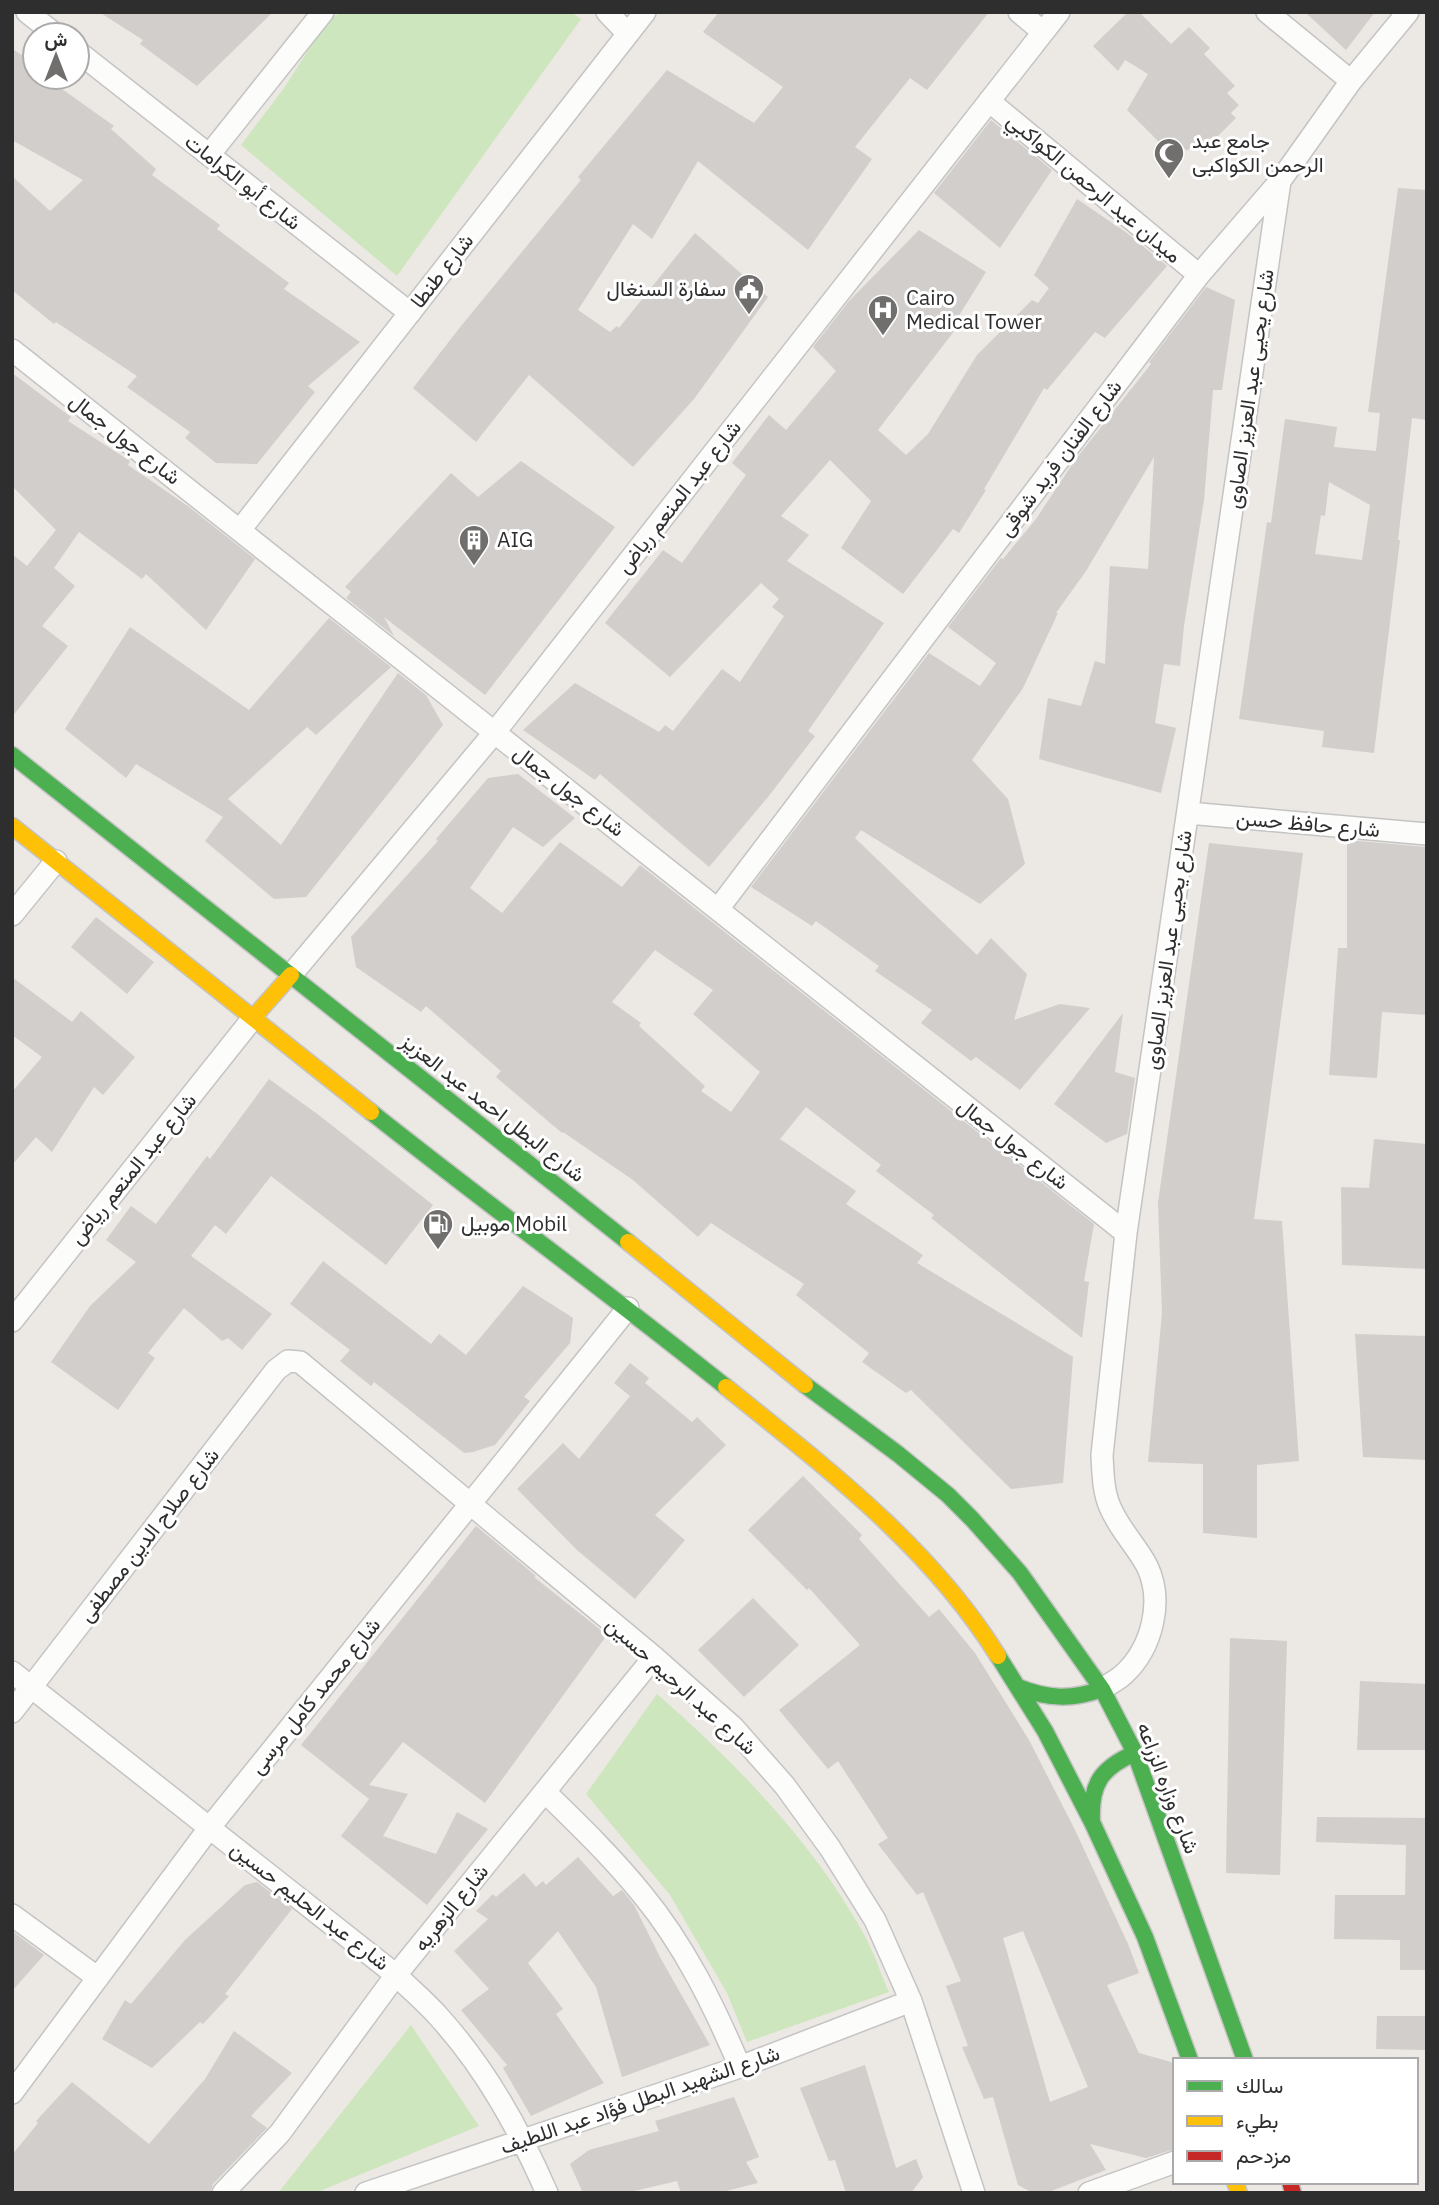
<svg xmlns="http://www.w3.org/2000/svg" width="1439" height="2205" font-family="'IBM Plex Sans',Vazirmatn,sans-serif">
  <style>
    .green { fill: #cee6be }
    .building { fill: #d1cecb; fill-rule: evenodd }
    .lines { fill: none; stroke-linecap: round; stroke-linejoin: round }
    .street-casing { stroke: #c5c4c5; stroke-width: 24 }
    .fast-casing { stroke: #c5c4c5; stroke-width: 19 }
    .slow-casing { stroke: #c5c4c5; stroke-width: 19 }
    .jam-casing { stroke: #c5c4c5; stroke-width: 19 }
    .street { stroke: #fcfcfb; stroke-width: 21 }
    .fast { stroke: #4caf50; stroke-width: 16 }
    .slow { stroke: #ffc107; stroke-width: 16 }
    .jam { stroke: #c62828; stroke-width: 16 }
    .labels { text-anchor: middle; stroke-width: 6; stroke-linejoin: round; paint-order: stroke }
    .poi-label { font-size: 21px; fill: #2e2e2e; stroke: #fff; text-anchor: start }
    .street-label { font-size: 21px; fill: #2e2e2e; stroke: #fff }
  </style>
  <rect width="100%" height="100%" fill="#ece8e4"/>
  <path class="green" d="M341,12H571L581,19L397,276L241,145L284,88L327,21Z
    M657,1694C737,1764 815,1844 866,1938C875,1955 881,1975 889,1992L747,2042L727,1993L670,1895L586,1794Z
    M411,2025L479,2126L315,2193H278Z"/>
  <path class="building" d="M99,12H273L197,86L140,44L143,40Z
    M719,12H989L927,90L910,78L855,147L872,159L808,250L698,161L652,239L633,224L578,310L610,332L617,326L619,328L695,233L768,297L694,399L633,467L529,375L476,442L413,388L461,326L581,180L578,177L667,70L754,123L783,87L703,32Z
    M1128,12H1139L1171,44L1189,27L1210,48L1204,54L1235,86L1227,93L1239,105L1231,113L1236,118L1206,148L1198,140L1187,151L1174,137L1164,147L1127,110L1148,74L1125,60L1118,71L1093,46Z
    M1305,12H1375L1346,50Z
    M12,49L35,63V77H60L55,84L114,126L111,129L156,169L152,175L220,225L217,229L289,283L284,289L360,342L308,386L315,392L257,464L216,463L185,438L190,432L127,387L137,376L56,322L54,324L12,290V176L50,211L83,180L12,140Z
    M991,120L1052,170L1000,248L934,193Z
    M1398,188L1427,190V420L1412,418L1398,540H1400L1374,753L1322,747L1324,731L1239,719L1267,522L1271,523L1285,419L1337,427L1334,447L1376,451L1380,413L1368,412ZM1329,482L1370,505L1362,560L1315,554L1321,515L1325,516Z
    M1077,199L1127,233L1167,266L1105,338L1095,332L1047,390L1044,388L984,489L986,490L959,533L953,529L903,594L841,548L871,501L830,460L781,516L809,535L787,561L884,623L808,731L815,736L768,797L709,867L600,774L595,780L523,730L575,683L659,732L665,725L673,731L722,669L740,682L784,616L772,607L779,599L761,583L670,677L605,623L663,550L682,563L746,475L732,463L769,415L786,430L836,371L813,347L849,301L919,230L986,272L952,327L955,330L878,430L906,455L928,434L977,355L1032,300L1038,303L1049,288L1034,275Z
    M1206,287L1235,300L1222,390H1213L1204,500L1184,626L1180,666L1164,664L1155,723L1176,728L1161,793L1039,759L1048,698L1081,706L1095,661L1105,664L1110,566L1148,569L1154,457L1086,571L1056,613H1058L1023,688L972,760L1008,799L1025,864L980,904L861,830L855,838L977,955L991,938L1027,974L1014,1020L1060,1004L1090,1008L1020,1090L976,1057L971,1061L921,1023L932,1010L875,971L879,966L816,921L812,926L751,887L929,653L980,686L996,663L948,627L1001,558L1003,559L1036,519L1075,460L1151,364L1149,362Z
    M12,373L71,417L68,421L130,461L128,465L189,507L255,559L206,630L146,574L142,579L79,532L54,568L75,586L42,626L68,646L12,717V554L27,566L56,530L12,486Z
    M521,461L615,527L485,695L384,617L394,636L346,598L351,592L345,587L451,473L478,497Z
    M329,618L391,667L316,735L307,727L228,799L281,845L398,673L426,695L443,725L306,897L274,899L205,841L223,817L136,764L126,778L65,729L130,627L249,710Z
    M518,774L575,818L543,847L513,827L470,888L502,913L560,842L622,887L640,865L1094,1224L1084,1281L1089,1282L1082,1338L931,1218L934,1215L876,1171L881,1165L806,1107L780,1139L856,1191L846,1204L923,1255L917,1263L1073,1357L1063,1483L1011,1489L911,1390L906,1393L862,1362L869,1353L796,1295L804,1284L711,1223L698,1237L633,1180L563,1132L562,1133L496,1077L501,1071L426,1006L421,1012L356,967L351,937L438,841L436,839L488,778ZM655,950L713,990L693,1014L760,1072L731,1112L701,1091L705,1086L639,1026L641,1023L612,1002Z
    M1347,840L1427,847V1015L1382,1012L1377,1078L1329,1075L1338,948H1347Z
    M1209,843L1303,853L1254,1219L1282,1221L1299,1461L1257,1465V1538L1203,1533V1464L1148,1462L1162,1313L1158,1203Z
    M96,917L154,962L127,994L71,947Z
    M12,977L72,1022L81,1011L135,1057L103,1095L94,1087L52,1152L36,1137L12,1165V1092L42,1057L12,1035Z
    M1123,1013L1115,1072L1135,1078L1127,1134L1106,1143L1054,1104Z
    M269,1079L320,1116L433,1205L386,1265L271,1176L226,1234L215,1225L191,1256L272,1314L242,1350L228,1338L222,1341L184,1308L148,1353L155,1358L118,1410L51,1362L90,1306L136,1262L106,1240L131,1206L156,1224L207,1156L210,1159Z
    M1374,1139L1427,1144V1269L1342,1265L1341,1187L1369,1188Z
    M323,1261L431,1344L439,1334L466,1355L523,1286L573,1318L570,1343L524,1397L530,1401L495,1445L473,1452L464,1453L374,1382L371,1386L340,1361L350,1350L290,1304Z
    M1355,1334L1427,1336V1460L1363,1457Z
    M630,1363L649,1378L645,1383L692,1422L697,1417L726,1445L655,1515L685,1540L635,1599L577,1550L517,1489L563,1443L579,1459L630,1396L614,1383Z
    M803,1476L862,1535L859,1539L929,1617L939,1609L975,1653L1029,1740L1075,1830L1128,1944L1139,1973L1107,1985L1139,2053L1171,2062L1175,2069V2149L1146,2158L1090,2144L1106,2170L1046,2193H1033L1018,2185L993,2097L984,2099L962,2047L968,2046L946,1986L961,1981L923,1892L917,1895L878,1844L888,1838L838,1761L828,1769L779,1710L860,1645L809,1588L807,1590L748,1530ZM1023,1931L1088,2087L1050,2102L1003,1938Z
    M476,1526L536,1576L534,1577L607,1635L485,1803L403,1742L369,1785L408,1794L383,1836L436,1854L457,1812L488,1829L427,1905L341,1836L369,1799L301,1745Z
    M753,1598L799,1645L744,1697L698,1650Z
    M1230,1638L1287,1641L1280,1875L1226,1873Z
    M1360,1681L1427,1684V1750H1357Z
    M1317,1817L1427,1818V1970H1400V1940L1334,1939L1335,1895H1405L1406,1845L1316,1842Z
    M578,1857L613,1896L622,1890L634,1905L661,1959L710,2045L622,2077L596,1987L558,1931L528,1963L563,2009L556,2014L604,2083L531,2116L503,2068L507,2065L461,2010L489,1989L454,1951L488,1919L476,1911L493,1894L496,1897L524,1873L536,1887L543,1881L546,1885Z
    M257,1882L292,1909L225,1994L229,1996L203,2024L200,2022L152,2068L102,2039L125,2000L131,2004L185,1940L245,1885Z
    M12,1931L44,1955L12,1991Z
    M1377,2016H1427V2050L1376,2049Z
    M234,2031L292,2073L251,2116L267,2128L213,2184L210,2193H12V2155L38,2123L36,2121L72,2082L149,2144L205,2079Z
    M865,2065L896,2168L916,2159L923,2177L911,2193H846L835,2160L829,2161L800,2088Z
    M734,2097L759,2157L746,2162L758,2183L718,2193H681L677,2181L626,2193H583L570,2164L589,2150L659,2131L655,2121Z"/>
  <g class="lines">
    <g class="street-casing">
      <path id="street" d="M27,12L56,35
        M607,12L628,34
        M1019,12L1043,32
        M1267,12L1351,81
        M77,51L410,313
        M989,101L1199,275
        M209,155L323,12
        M12,350L1126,1233
        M240,530L645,12
        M1188,813L1427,834
        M718,909L1199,275L1280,181L1351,81L1408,12
        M12,915L56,861
        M291,975L495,732L1059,12
        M12,1321L253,1018
        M12,1672L396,1975C410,1989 426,2002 439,2017C486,2069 519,2129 547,2193
        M1102,1689C1109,1684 1118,1680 1124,1674C1152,1648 1164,1601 1147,1566C1136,1545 1119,1529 1110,1507C1103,1491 1103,1473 1102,1455L1126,1233L1280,181
        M12,1712L276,1370L288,1361L300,1362L654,1657L733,1727L785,1786L830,1848L875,1920L911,2001L974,2193
        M545,1792C579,1825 612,1857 642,1894C685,1946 714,2006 740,2067
        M12,1915L98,1978
        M12,2093L210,1827L628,1308
        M223,2193L280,2133L396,1975L654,1657
        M366,2193L740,2067L911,2001
        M1089,2193L1175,2162"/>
    </g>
    <g class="fast-casing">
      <path id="fast" d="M12,755L628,1242
        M371,1112C488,1205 609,1293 726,1387
        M805,1385L898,1454L948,1495L972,1519L1020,1573L1102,1689L1135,1753L1245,2060
        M998,1656L1045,1731L1092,1822L1145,1937L1190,2060
        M1018,1687C1047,1699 1072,1700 1102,1689
        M1092,1822C1090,1784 1101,1768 1135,1753"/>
    </g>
    <g class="slow-casing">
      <path id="slow" d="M12,826L371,1112
        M253,1018L291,975
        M628,1242L805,1385
        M726,1387C825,1467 930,1546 998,1656
        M1235,2182L1239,2193"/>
    </g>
    <g class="jam-casing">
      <path id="jam" d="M1290,2182L1293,2193"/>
    </g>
    <use href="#street" class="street"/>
    <use href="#fast" class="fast"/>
    <use href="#slow" class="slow"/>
    <use href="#jam" class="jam"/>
  </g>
  <defs>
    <g id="mosque-pin" transform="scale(1.575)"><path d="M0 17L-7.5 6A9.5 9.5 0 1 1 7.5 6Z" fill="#706f6e" stroke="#fff"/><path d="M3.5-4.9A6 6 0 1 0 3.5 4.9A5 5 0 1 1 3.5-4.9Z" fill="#fff"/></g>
    <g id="civic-pin" transform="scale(1.575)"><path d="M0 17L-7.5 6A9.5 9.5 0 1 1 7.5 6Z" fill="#706f6e" stroke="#fff"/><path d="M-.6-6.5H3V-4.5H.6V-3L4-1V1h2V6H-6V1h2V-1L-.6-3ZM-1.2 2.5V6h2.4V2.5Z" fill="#fff"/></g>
    <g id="hospital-pin" transform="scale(1.575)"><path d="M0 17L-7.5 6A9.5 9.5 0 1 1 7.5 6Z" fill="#706f6e" stroke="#fff"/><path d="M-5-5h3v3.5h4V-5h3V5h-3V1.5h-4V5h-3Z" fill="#fff"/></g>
    <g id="building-pin" transform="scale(1.575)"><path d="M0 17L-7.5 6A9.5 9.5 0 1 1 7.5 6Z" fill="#706f6e" stroke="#fff"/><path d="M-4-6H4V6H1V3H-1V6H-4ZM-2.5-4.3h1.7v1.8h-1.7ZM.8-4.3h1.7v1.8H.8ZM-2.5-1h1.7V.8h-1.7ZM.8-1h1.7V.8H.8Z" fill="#fff"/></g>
    <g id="fuel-pin" transform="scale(1.575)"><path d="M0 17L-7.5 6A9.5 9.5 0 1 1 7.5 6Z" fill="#706f6e" stroke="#fff"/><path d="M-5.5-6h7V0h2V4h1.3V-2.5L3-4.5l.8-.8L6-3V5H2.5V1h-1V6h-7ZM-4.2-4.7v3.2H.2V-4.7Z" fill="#fff"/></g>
  </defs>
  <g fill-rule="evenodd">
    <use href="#mosque-pin" x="1169" y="153"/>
    <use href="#civic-pin" x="749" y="289"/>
    <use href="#hospital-pin" x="883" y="310"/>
    <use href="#building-pin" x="474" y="540"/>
    <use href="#fuel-pin" x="438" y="1224"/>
  </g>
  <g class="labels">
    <g class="poi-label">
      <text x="1192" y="148">جامع عبد<tspan x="1192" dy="24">الرحمن الكواكبى</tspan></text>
      <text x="726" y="296" text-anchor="end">سفارة السنغال</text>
      <text x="906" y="305">Cairo<tspan x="906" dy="24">Medical Tower</tspan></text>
      <text x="497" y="547">AIG</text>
      <text x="461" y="1231">موبيل Mobil</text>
    </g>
    <g class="street-label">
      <text transform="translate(243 182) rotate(38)" y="7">شارع أبو الكرامات</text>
      <text transform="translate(1094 188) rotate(40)" y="7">ميدان عبد الرحمن الكواكبي</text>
      <text transform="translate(442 271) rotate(-52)" y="7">شارع طنطا</text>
      <text transform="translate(1250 389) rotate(-82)" y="7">شارع يحيى عبد العزيز الصاوى</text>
      <text transform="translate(125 439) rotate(38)" y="7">شارع جول جمال</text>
      <text transform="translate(1060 458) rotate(-53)" y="7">شارع الفنان فريد شوقى</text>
      <text transform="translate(679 497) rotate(-52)" y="7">شارع عبد المنعم رياض</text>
      <text transform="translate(569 791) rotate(38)" y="7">شارع جول جمال</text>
      <text transform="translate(1308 824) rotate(5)" y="7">شارع حافظ حسن</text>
      <text transform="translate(1168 950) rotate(-82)" y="7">شارع يحيى عبد العزيز الصاوى</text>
      <text transform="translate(493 1108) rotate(38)" y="7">شارع البطل احمد عبد العزيز</text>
      <text transform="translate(1013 1144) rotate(38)" y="7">شارع جول جمال</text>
      <text transform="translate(133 1169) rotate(-51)" y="7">شارع عبد المنعم رياض</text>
      <text transform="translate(149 1535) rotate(-52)" y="7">شارع صلاح الدين مصطفى</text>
      <text transform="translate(681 1686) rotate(42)" y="7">شارع عبد الرحيم حسين</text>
      <text transform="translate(315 1696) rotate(-51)" y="7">شارع محمد كامل مرسى</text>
      <text transform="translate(1168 1788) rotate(69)" y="7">شارع وزاره الزراعه</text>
      <text transform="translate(310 1906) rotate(38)" y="7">شارع عبد الحليم حسين</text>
      <text transform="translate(451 1908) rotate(-51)" y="7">شارع الزهريه</text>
      <text transform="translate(640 2100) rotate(-19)" y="7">شارع الشهيد البطل فؤاد عبد اللطيف</text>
    </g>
  </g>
  <rect width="1439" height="2205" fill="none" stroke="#2e2e2e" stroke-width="28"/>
  <rect x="1173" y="2058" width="245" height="126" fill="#ffffff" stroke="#ababab" stroke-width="2"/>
  <rect x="1187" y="2081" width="35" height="10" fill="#4caf50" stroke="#ababab" stroke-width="2"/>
  <text x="1236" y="2093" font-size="21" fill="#2e2e2e">سالك</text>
  <rect x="1187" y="2116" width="35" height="10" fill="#ffc107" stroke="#ababab" stroke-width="2"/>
  <text x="1236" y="2128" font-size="21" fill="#2e2e2e">بطيء</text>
  <rect x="1187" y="2151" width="35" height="10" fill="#c62828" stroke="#ababab" stroke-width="2"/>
  <text x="1236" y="2163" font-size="21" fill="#2e2e2e">مزدحم</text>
  <g transform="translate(56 56)"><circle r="33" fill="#ffffff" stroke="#ababab" stroke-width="2"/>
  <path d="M0-5L12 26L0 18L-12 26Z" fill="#706f6e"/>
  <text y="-10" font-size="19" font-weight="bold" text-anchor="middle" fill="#2e2e2e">ش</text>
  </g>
</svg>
